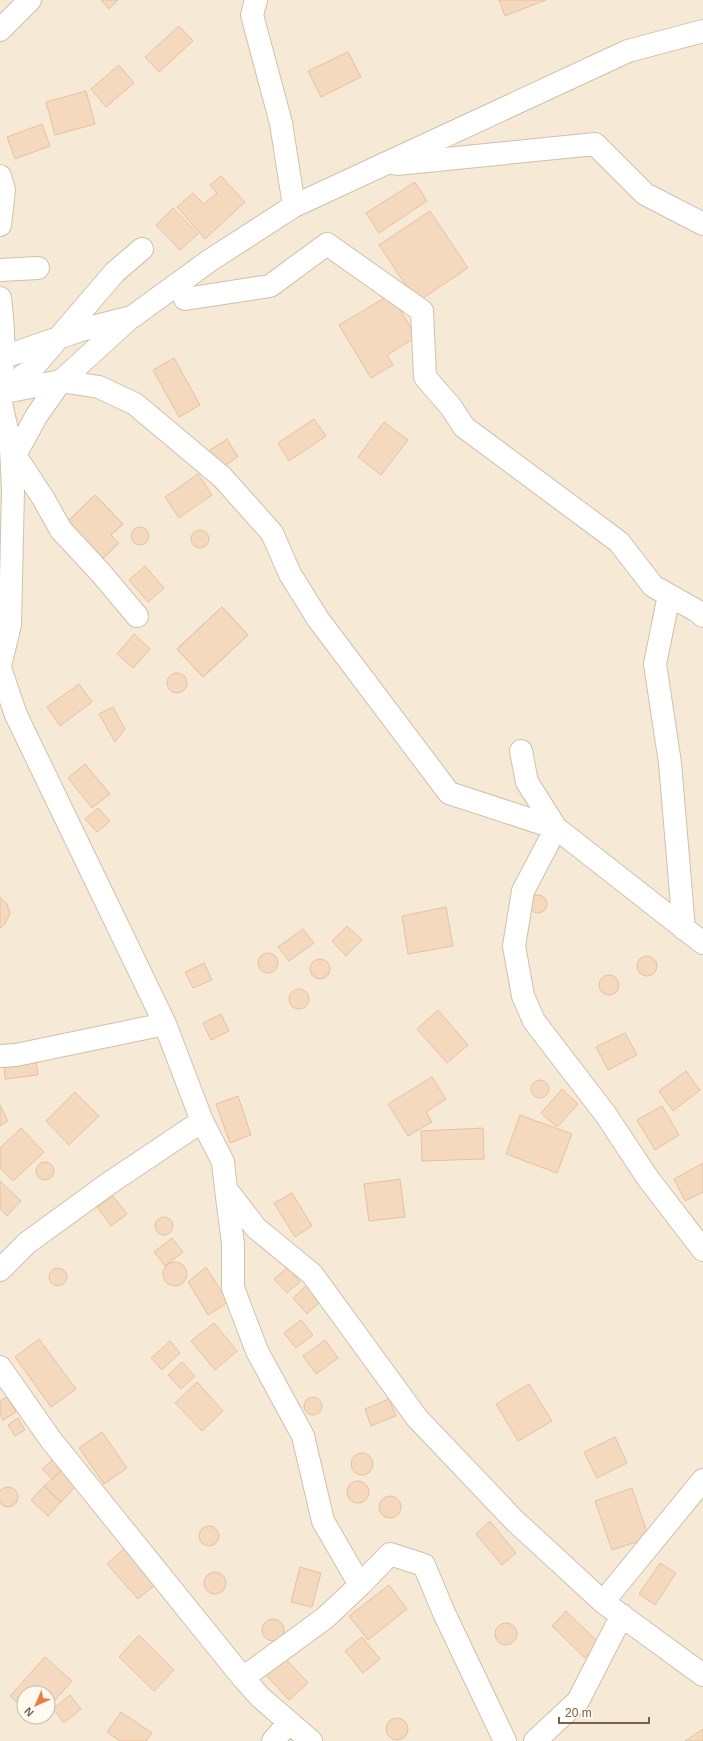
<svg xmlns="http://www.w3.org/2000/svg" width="703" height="1741" font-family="Arial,sans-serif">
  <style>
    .residential { fill: #f6ead6; fill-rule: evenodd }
    .building { fill: #f4d9be; stroke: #e8c19d }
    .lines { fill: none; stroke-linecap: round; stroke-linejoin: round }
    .street-casing { stroke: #d0c0ac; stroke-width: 24 }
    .street { stroke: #fff; stroke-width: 22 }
  </style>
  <rect width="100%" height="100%" fill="#fdf7e8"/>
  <path class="residential" d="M0,0H703V1741H0ZM24,1693H48V1717H24Z"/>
  <path class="building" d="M101,0H118L109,9Z
    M499,0H546L505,16Z
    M179,26L193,41L159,72L145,57Z
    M348,52L361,77L321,97L308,71Z
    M119,65L134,83L106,107L91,89Z
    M86,91L95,124L55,135L46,102Z
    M42,124L50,146L15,159L7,137Z
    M221,176L245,202L205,239L177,207L193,193L204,204L217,193L210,185Z
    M415,182L427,201L379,233L366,213Z
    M173,208L198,234L180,250L156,225Z
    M430,211L468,268L417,302L379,245Z
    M391,294L416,337L387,355L393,365L371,378L339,325Z
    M174,358L200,405L179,417L153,370Z
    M314,419L326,436L289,461L278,443Z
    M384,422L408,440L381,475L358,457Z
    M227,439L238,457L221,468L210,450Z
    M198,474L212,495L179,518L165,497Z
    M95,495L123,524L111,535L119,543L100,561L64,525Z
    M95,495L123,524L111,535L119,543L100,561L64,525Z
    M131 536a9 9 0 1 1 18 0a9 9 0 1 1-18 0Z
    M191 539a9 9 0 1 1 18 0a9 9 0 1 1-18 0Z
    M145,566L164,588L148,602L129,580Z
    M222,607L248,635L203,677L177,649Z
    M222,607L248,635L203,677L177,649Z
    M134,634L150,649L133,668L117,654Z
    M167 683a10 10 0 1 1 20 0a10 10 0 1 1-20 0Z
    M79,684L92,702L60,726L47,707Z
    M113,707L125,729L115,742L99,714Z
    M85,764L110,794L92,808L68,778Z
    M98,808L110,821L97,832L85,819Z
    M529 904a9 9 0 1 1 18 0a9 9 0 1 1-18 0Z
    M0,897L7,904L10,914L5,924L0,928Z
    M446,907L453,946L408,954L402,916Z
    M347,926L362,940L346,956L332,941Z
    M303,929L314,943L289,961L278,947Z
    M258 963a10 10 0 1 1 20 0a10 10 0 1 1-20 0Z
    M637 966a10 10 0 1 1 20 0a10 10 0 1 1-20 0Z
    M310 969a10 10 0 1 1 20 0a10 10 0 1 1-20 0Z
    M204,963L212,980L193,988L185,972Z
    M599 985a10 10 0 1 1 20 0a10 10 0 1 1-20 0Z
    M289 999a10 10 0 1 1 20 0a10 10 0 1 1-20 0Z
    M438,1010L468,1045L447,1063L417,1029Z
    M221,1014L229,1031L211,1040L203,1023Z
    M625,1033L637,1055L608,1070L596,1047Z
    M36,1060L38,1075L5,1079L4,1063Z
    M686,1071L700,1090L673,1111L659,1091Z
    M432,1077L446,1099L426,1112L432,1122L408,1136L388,1104Z
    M531 1089a9 9 0 1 1 18 0a9 9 0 1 1-18 0Z
    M562,1089L578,1104L557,1127L541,1113Z
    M75,1092L99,1116L69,1145L46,1121Z
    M238,1096L251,1135L230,1143L216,1104Z
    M0,1105L8,1121L0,1126Z
    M662,1106L679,1135L655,1150L637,1120Z
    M520,1115L572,1134L557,1173L506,1154Z
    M21,1128L44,1152L13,1181L0,1168V1148Z
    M483,1128L484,1159L422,1161L421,1131Z
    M36 1171a9 9 0 1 1 18 0a9 9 0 1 1-18 0Z
    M703,1163V1192L685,1201L674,1179Z
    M400,1179L405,1217L369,1221L364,1184Z
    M0,1181L21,1201L7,1216L0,1209Z
    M292,1193L312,1226L295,1237L274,1203Z
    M113,1196L127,1214L111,1226L97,1207Z
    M155 1226a9 9 0 1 1 18 0a9 9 0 1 1-18 0Z
    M172,1238L183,1252L165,1266L154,1252Z
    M163 1274a12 12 0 1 1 24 0a12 12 0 1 1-24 0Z
    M206,1267L228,1302L208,1315L188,1282Z
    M288,1267L300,1282L287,1293L274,1279Z
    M49 1277a9 9 0 1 1 18 0a9 9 0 1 1-18 0Z
    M307,1285L321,1301L307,1314L293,1298Z
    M301,1320L313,1335L296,1348L284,1333Z
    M214,1323L237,1351L215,1370L191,1341Z
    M39,1339L76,1389L51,1407L15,1357Z
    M325,1340L338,1358L316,1374L303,1356Z
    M170,1341L180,1353L162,1370L151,1358Z
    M182,1362L195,1376L181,1389L168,1375Z
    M197,1382L223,1411L202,1431L175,1403Z
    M529,1384L552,1421L518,1441L496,1404Z
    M304 1406a9 9 0 1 1 18 0a9 9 0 1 1-18 0Z
    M7,1397L16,1412L3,1420L0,1414V1401Z
    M389,1399L396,1416L371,1426L365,1409Z
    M18,1418L25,1430L15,1436L8,1425Z
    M102,1432L127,1468L104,1484L79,1448Z
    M615,1437L627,1463L597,1478L584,1452Z
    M351 1464a11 11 0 1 1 22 0a11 11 0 1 1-22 0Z
    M52,1460L62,1470L52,1479L42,1469Z
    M62,1470L76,1486L61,1502L44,1486Z
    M347 1492a11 11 0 1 1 22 0a11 11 0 1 1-22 0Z
    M44,1486L61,1502L48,1516L31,1500Z
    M-2 1497a10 10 0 1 1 20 0a10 10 0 1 1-20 0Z
    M632,1488L649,1538L612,1550L595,1501Z
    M379 1507a11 11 0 1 1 22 0a11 11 0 1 1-22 0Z
    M490,1521L516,1553L502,1565L476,1534Z
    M199 1536a10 10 0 1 1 20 0a10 10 0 1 1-20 0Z
    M126,1547L157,1583L138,1599L107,1564Z
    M660,1563L676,1573L655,1605L639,1594Z
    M300,1567L321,1573L312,1607L291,1602Z
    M204 1583a11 11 0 1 1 22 0a11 11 0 1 1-22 0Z
    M389,1585L407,1609L368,1640L349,1616Z
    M566,1611L599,1643L585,1658L552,1626Z
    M262 1630a11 11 0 1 1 22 0a11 11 0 1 1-22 0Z
    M495 1634a11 11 0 1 1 22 0a11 11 0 1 1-22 0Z
    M139,1635L174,1670L154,1691L119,1657Z
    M362,1637L380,1659L363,1673L345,1651Z
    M45,1657L72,1681L48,1708V1693H24V1709L10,1696Z
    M284,1657L308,1683L289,1700L265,1674Z
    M70,1695L81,1709L64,1723L53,1709Z
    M121,1712L152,1733L146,1741H120L107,1732Z
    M32,1717H40L37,1721Z
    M386 1729a11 11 0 1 1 22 0a11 11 0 1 1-22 0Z
    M703,1729V1741H685Z"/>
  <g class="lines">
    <g class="street-casing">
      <path id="street" d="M256,0L252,15L281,123L294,206
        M0,30L30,0
        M397,164L595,144L645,194L703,224
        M0,176L4,190L0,225
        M0,270L38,268
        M0,298C3,322 5,346 2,370
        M185,299L270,286L327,244L422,311L425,377L451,407L464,427L619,542L653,586L697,611L703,616
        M4,357L81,330L132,317L209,261L294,206L628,51L703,31
        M4,389L31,370L115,272L142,249
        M0,393L61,381L99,387L135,404L222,477L272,533L290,574L318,619L449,793L556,828
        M0,399L11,448L13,490L10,625L0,666
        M11,449L43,498L61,530L100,572L137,616
        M15,455L37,415L61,381L129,319
        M669,595L655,664L670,763L684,929
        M0,668L16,715L165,1024L202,1121L223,1162L226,1189L256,1228L312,1274L417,1418L514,1520L603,1602L703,1675
        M521,751L527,782L556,828L703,943
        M556,828L523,891L514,946L523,996L534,1021L606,1115L647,1177L703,1250
        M0,1056L16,1055L165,1024
        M226,1189L233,1244V1288L257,1351L303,1436L323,1521L360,1585L325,1618L243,1678
        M0,1270L27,1243L108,1184L202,1121
        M0,1367L51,1440L243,1678L260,1697L311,1741
        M360,1585L390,1554L424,1565L444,1613L505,1741
        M603,1602L703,1480
        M273,1741L289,1722
        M535,1741L578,1701L622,1615"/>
    </g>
    <use href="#street" class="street"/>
  </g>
  <g transform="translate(36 1705) rotate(225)"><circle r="19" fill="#fffaef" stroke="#c9bcad"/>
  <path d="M0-3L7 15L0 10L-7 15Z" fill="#ed7d48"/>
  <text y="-6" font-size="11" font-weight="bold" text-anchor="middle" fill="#79604a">N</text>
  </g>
  <path d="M559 1717v6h90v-6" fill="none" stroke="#79604a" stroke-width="2"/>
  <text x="565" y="1717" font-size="12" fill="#79604a" stroke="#fffaef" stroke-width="3" paint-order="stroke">20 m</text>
</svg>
